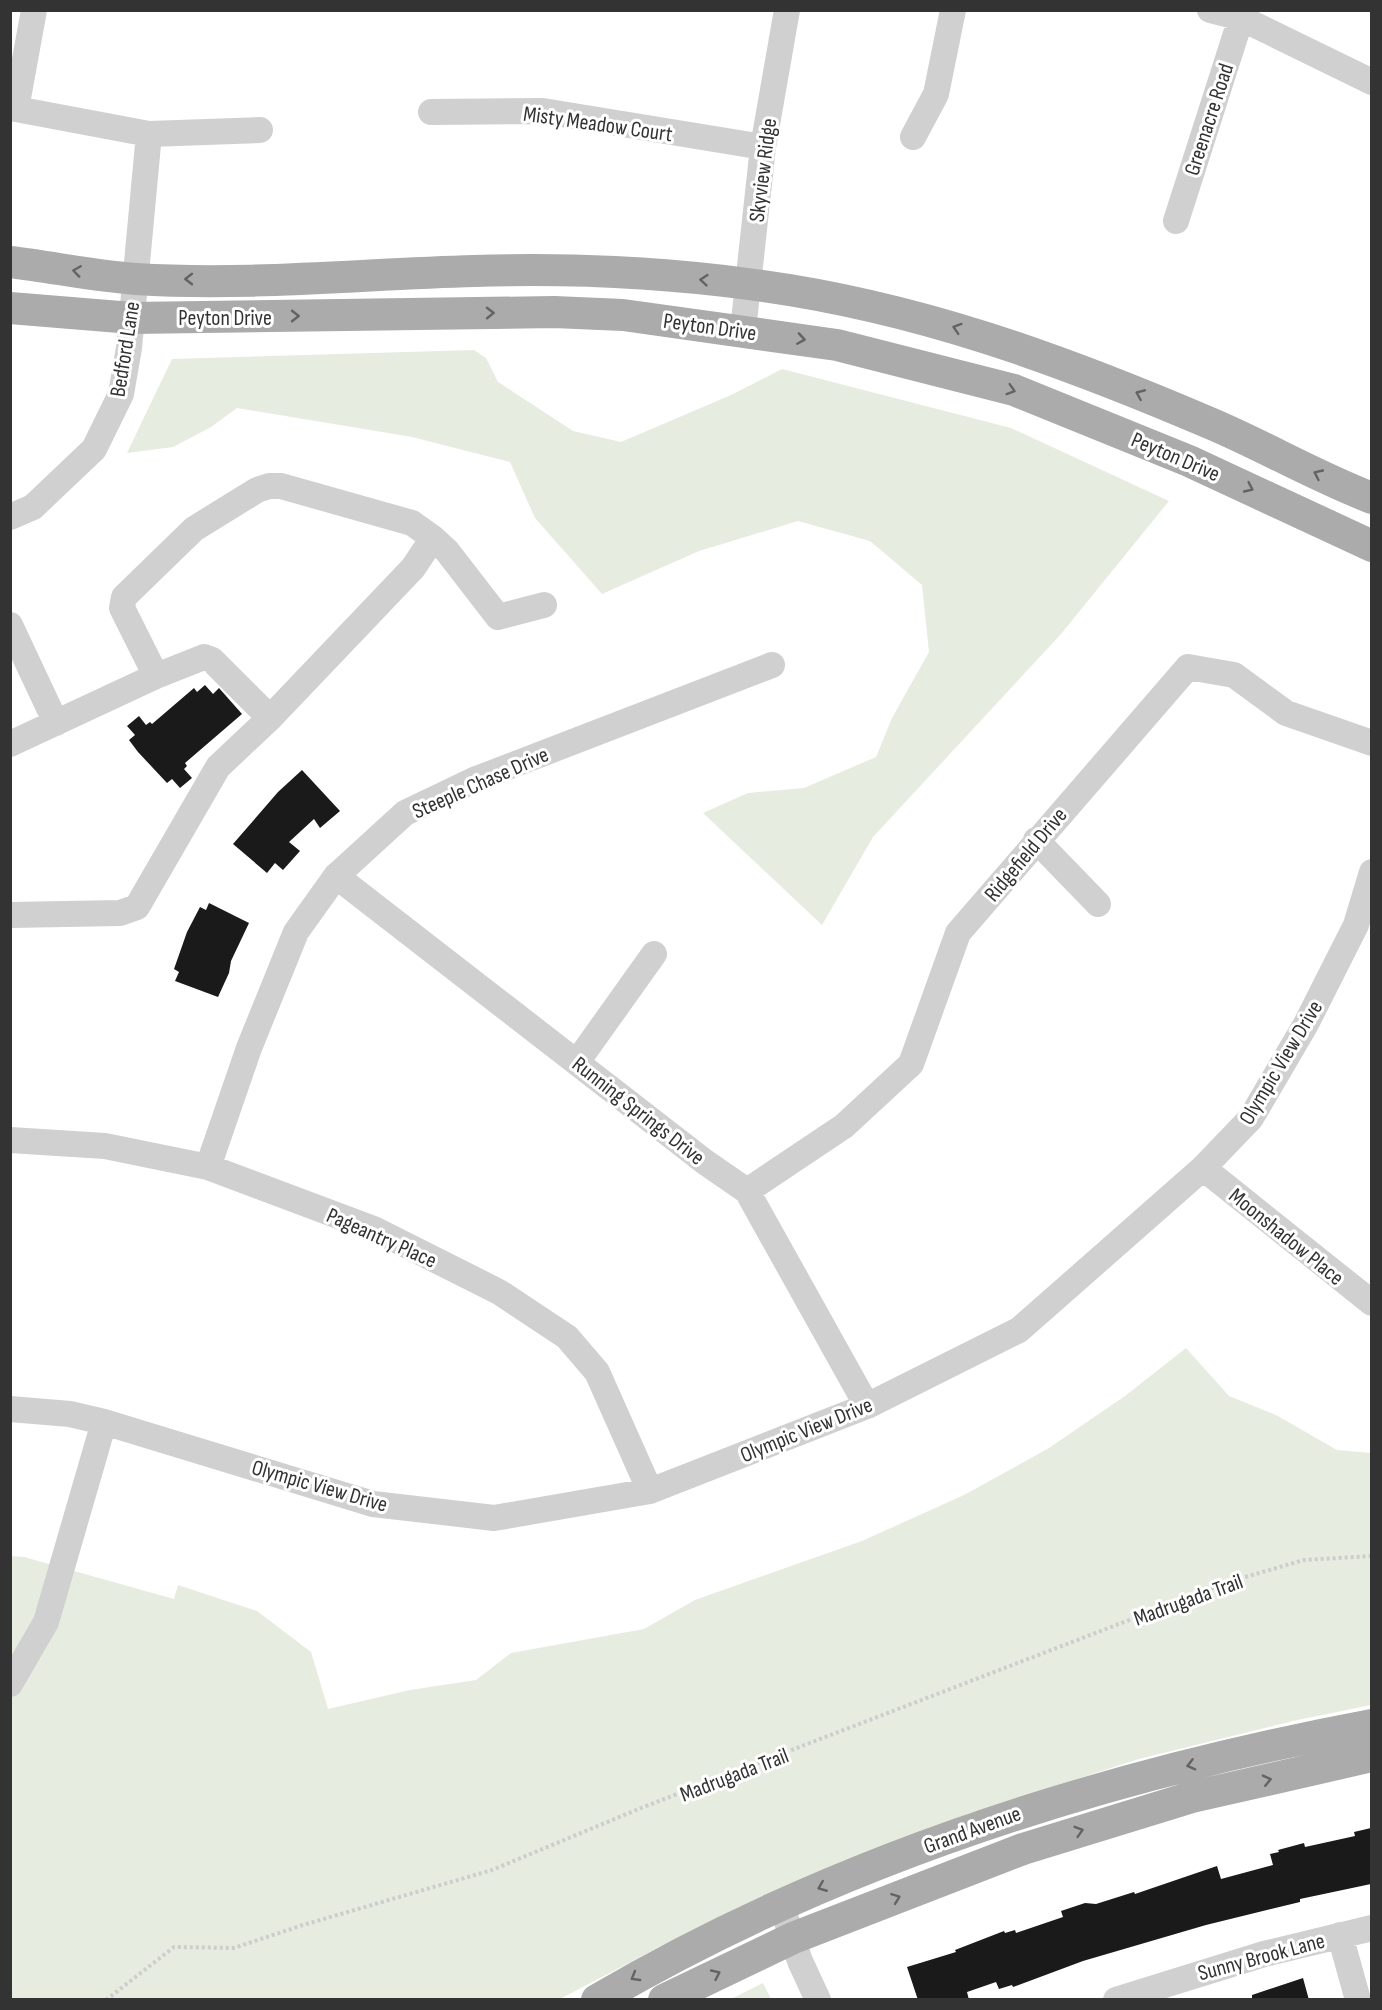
<svg xmlns="http://www.w3.org/2000/svg" width="1382" height="2010" font-family="'Sofia Sans Condensed',sans-serif">
  <style>
    .grass { fill: #e6ecdf }
    .building { fill: #1a1a1a }
    .lines { fill: none; stroke-linecap: round; stroke-linejoin: round }
    .path { stroke: #cdcdcd; stroke-width: 4; stroke-dasharray: 3 3; stroke-linecap: butt }
    .minor { stroke: #d0d0d0; stroke-width: 26 }
    .major { stroke: #ababab; stroke-width: 32 }
    .oneway { stroke: #636363 }
    .labels { text-anchor: middle; stroke-width: 6; stroke-linejoin: round; paint-order: stroke }
    .street-label { font-size: 22px; fill: #333; stroke: #fff }
  </style>
  <rect width="100%" height="100%" fill="#fff"/>
  <path class="grass" d="M474,350L486,358L498,382L573,431L621,442L731,395L782,369L1011,428L1169,501L1061,634L873,837L822,925L703,813L748,793L804,788L876,757L892,718L929,652L922,585L870,541L798,521L699,551L602,594L535,518L510,462L412,437L237,408L211,427L173,447L127,453L172,359Z
    M1186,1348L1229,1396L1276,1415L1337,1450L1371,1453V1705L1293,1721L1139,1759L968,1814L761,1897L659,1947L560,1999H11L10,1556L24,1557L174,1599L178,1585L257,1611L311,1652L328,1709L410,1690L476,1680L511,1653L644,1629L695,1600L862,1541L964,1495L1049,1448L1125,1396Z
    M763,1983L771,1999H731Z"/>
  <path class="building" d="M205,685L213,694L219,688L242,714L185,763L187,766L184,769L192,778L180,788L172,779L167,783L138,752L129,740L135,735L127,726L139,716L146,725L150,722L152,724L194,688L197,692Z
    M302,770L340,811L320,828L314,819L289,842L300,851L283,870L275,863L267,873L233,844L278,792Z
    M209,903L249,923L231,961L229,973L218,997L175,981L179,972L174,969L187,932L200,907L206,910Z
    M1371,1828V1884L1300,1899V1902L1206,1925L1083,1961L1013,1987L1012,1985L999,1989L996,1982L967,1992L969,2000H918L907,1967L956,1952L955,1950L1004,1931L1005,1933L1015,1930L1016,1933L1063,1917L1061,1911L1085,1903L1096,1904L1134,1892L1135,1894L1217,1866L1221,1879L1273,1865L1270,1854L1279,1852L1278,1850L1304,1843L1305,1847L1355,1836L1354,1832Z
    M1303,1978L1309,2000H1252V1995Z"/>
  <g class="lines">
    <path class="path" d="M106,2000L174,1947L234,1948L303,1925L492,1870L641,1808L1228,1582L1304,1560L1372,1556"/>
    <path class="minor" d="M1210,10L1241,18L1372,82
      M431,112L543,111L763,147
      M149,134L260,130
      M913,137L936,94L953,10
      M1176,221L1241,18
      M743,330L763,147L787,10
      M10,517L33,507L94,449L121,394L129,348L149,134L16,109L34,10
      M433,538L447,551L498,617L544,605
      M10,625L56,723
      M156,676L122,608L124,597L194,529L257,490L269,486H281L412,523L433,538L413,568L270,718
      M10,744L156,676L204,657L212,660L270,718L218,767L137,907L120,913L10,915
      M1036,840L1098,904
      M336,876L705,1162L747,1191L867,1406
      M577,1062L654,954
      M10,1140L105,1146L208,1167L376,1230L499,1292L567,1337L597,1372L650,1491
      M208,1167L249,1048L296,932L336,876L405,813L474,780L772,665
      M1203,1168L1372,1303
      M747,1191L844,1126L911,1064L958,933L1188,667L1234,675L1286,713L1372,743
      M10,1409L70,1414L104,1422L373,1504L494,1518L650,1491L867,1406L1019,1330L1203,1168L1251,1118L1306,1024L1356,925L1372,872
      M10,1684L46,1622L104,1422
      M781,1904L800,1961L818,2000
      M1340,1935L1358,2000
      M1116,2000L1264,1954L1372,1928"/>
    <path class="major" d="M10,262C52,267 94,276 136,279C248,286 362,274 474,271C565,268 658,272 748,284C913,305 1060,359 1212,424C1266,447 1317,477 1372,498
      M10,308L132,318L554,312L623,315L837,345L1014,390L1189,461L1372,546
      M597,2000C835,1860 1101,1776 1372,1725
      M664,2000L793,1938L1023,1849L1192,1797L1372,1756"/>
  </g>
  <defs><path id="oneway-chevron" d="M-2-3.5L2.5 0L-2 3.5" fill="none" stroke-width="1.6" stroke-linecap="round" stroke-linejoin="round" transform="scale(1.5)"/></defs>
  <g class="oneway">
    <use href="#oneway-chevron" transform="translate(77 271) rotate(-172)"/>
    <use href="#oneway-chevron" transform="translate(189 279) rotate(-180)"/>
    <use href="#oneway-chevron" transform="translate(704 280) rotate(-175)"/>
    <use href="#oneway-chevron" transform="translate(490 313) rotate(-1)"/>
    <use href="#oneway-chevron" transform="translate(295 316)"/>
    <use href="#oneway-chevron" transform="translate(957 328) rotate(-162)"/>
    <use href="#oneway-chevron" transform="translate(801 339) rotate(9)"/>
    <use href="#oneway-chevron" transform="translate(1011 390) rotate(17)"/>
    <use href="#oneway-chevron" transform="translate(1140 394) rotate(-157)"/>
    <use href="#oneway-chevron" transform="translate(1318 474) rotate(-155)"/>
    <use href="#oneway-chevron" transform="translate(1249 488) rotate(25)"/>
    <use href="#oneway-chevron" transform="translate(1191 1765) rotate(166)"/>
    <use href="#oneway-chevron" transform="translate(1267 1780) rotate(-13)"/>
    <use href="#oneway-chevron" transform="translate(1079 1831) rotate(-17)"/>
    <use href="#oneway-chevron" transform="translate(822 1887) rotate(158)"/>
    <use href="#oneway-chevron" transform="translate(896 1898) rotate(-21)"/>
    <use href="#oneway-chevron" transform="translate(716 1974) rotate(-25)"/>
    <use href="#oneway-chevron" transform="translate(635 1977) rotate(150)"/>
  </g>
  <g class="labels">
    <g class="street-label">
      <text transform="translate(1208 119) rotate(-72)" y="8">Greenacre Road</text>
      <text transform="translate(598 123) rotate(8)" y="8">Misty Meadow Court</text>
      <text transform="translate(762 170) rotate(-83)" y="8">Skyview Ridge</text>
      <text x="225" y="325">Peyton Drive</text>
      <text transform="translate(710 326) rotate(8)" y="8">Peyton Drive</text>
      <text transform="translate(124 349) rotate(-81)" y="8">Bedford Lane</text>
      <text transform="translate(1176 456) rotate(23)" y="8">Peyton Drive</text>
      <text transform="translate(480 782) rotate(-24)" y="8">Steeple Chase Drive</text>
      <text transform="translate(1025 854) rotate(-50)" y="8">Ridgefield Drive</text>
      <text transform="translate(1280 1062) rotate(-59)" y="8">Olympic View Drive</text>
      <text transform="translate(639 1110) rotate(38)" y="8">Running Springs Drive</text>
      <text transform="translate(1287 1236) rotate(39)" y="8">Moonshadow Place</text>
      <text transform="translate(382 1237) rotate(24)" y="8">Pageantry Place</text>
      <text transform="translate(806 1429) rotate(-22)" y="8">Olympic View Drive</text>
      <text transform="translate(320 1485) rotate(16)" y="8">Olympic View Drive</text>
      <text transform="translate(1188 1599) rotate(-20)" y="8">Madrugada Trail</text>
      <text transform="translate(734 1774) rotate(-21)" y="8">Madrugada Trail</text>
      <text transform="translate(972 1829) rotate(-20)" y="8">Grand Avenue</text>
      <text transform="translate(1261 1956) rotate(-15)" y="8">Sunny Brook Lane</text>
    </g>
  </g>
  <rect width="1382" height="2010" fill="none" stroke="#333333" stroke-width="24"/>
</svg>
